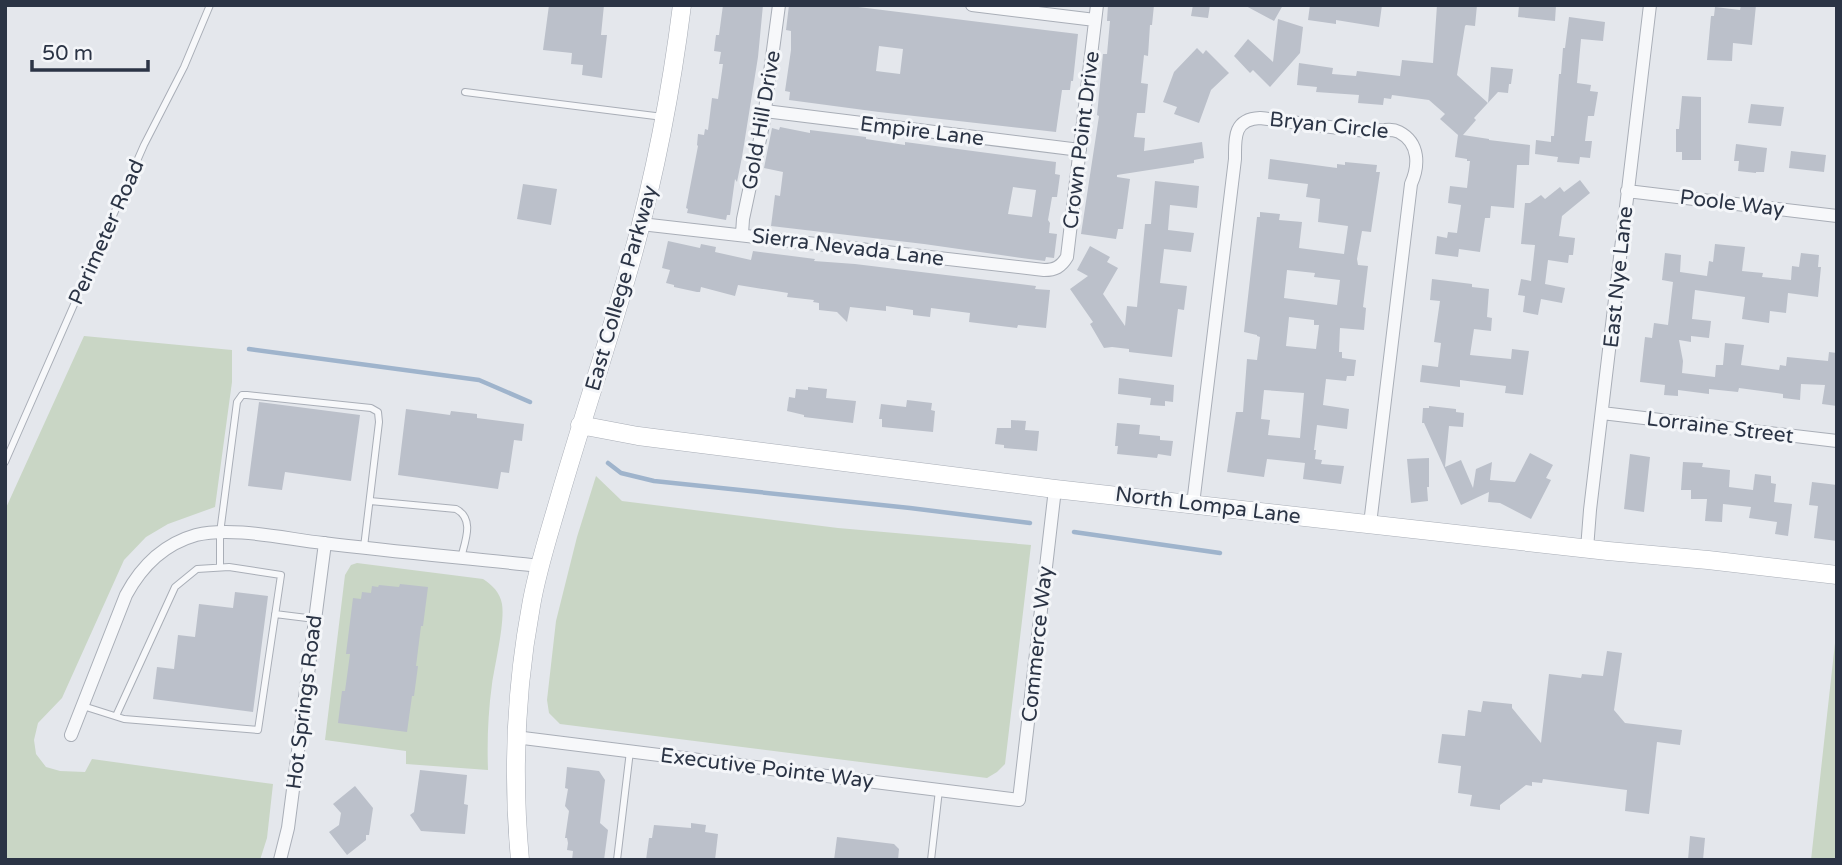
<svg xmlns="http://www.w3.org/2000/svg" width="1842" height="865" font-family="'Varela Round',sans-serif">
  <style>
    .green { fill: #c9d6c5 }
    .lines { fill: none; stroke-linecap: round; stroke-linejoin: round }
    .stream { stroke: #9fb4cc; stroke-width: 4.5 }
    .building { fill: #bbc0ca; fill-rule: evenodd }
    .lane-casing { stroke: #a9aeb7; stroke-width: 8 }
    .street-casing { stroke: #a9aeb7; stroke-width: 14 }
    .secondary-casing { stroke: #a9aeb7; stroke-width: 19 }
    .lane { stroke: #f7f8fa; stroke-width: 6 }
    .street { stroke: #f7f8fa; stroke-width: 12 }
    .secondary { stroke: #fff; stroke-width: 18 }
    .labels { text-anchor: middle; stroke-width: 6; stroke-linejoin: round; paint-order: stroke }
    .street-label { font-size: 21px; fill: #2b3445; stroke: #f4f6f9 }
  </style>
  <rect width="100%" height="100%" fill="#e4e7ec"/>
  <path class="green" d="M84,336L232,350V382L215,507L168,524L146,537L124,560L62,698L38,723L34,740L36,754L46,767L60,771L85,772L92,759L273,784L267,838L260,860H5V510Z
    M596,476L622,501L838,528L1031,545L1005,764L997,772L987,778L560,724L549,713L547,700L556,621L577,537Z
    M357,563L483,579C492,585 500,592 502,604C505,622 495,664 492,684C488,713 487,742 488,770L406,764V751L325,740L345,575L351,565Z
    M1836,634L1837,860H1811Z"/>
  <g class="lines">
    <path class="stream" d="M249,349L479,380L530,402
      M608,463L621,473L654,481L910,508L1030,523
      M1074,532L1220,553"/>
  </g>
  <path class="building" d="M549,5H604L601,35H607L602,78L582,75L583,65L571,64L572,53L543,50Z
    M723,5H763L758,57L742,157L737,182L735,179L730,215H727L726,220L687,213L688,209L686,208L698,146L697,145L698,134L704,135L705,129L708,130L712,98L718,99L723,64H719L721,52L714,51L716,35H719Z
    M789,5H842L1078,34L1073,81H1071L1070,90H1062L1056,132L879,112L789,100L790,92L785,91L791,50V31L786,30ZM879,46L903,49L900,74L876,71Z
    M1108,5H1154L1152,25H1150L1148,56L1144,55L1141,83L1148,84L1145,113H1137L1134,137L1145,138L1144,151L1202,142L1204,158L1194,160V163L1117,175V177L1130,179L1123,229H1118L1116,239L1081,234L1099,116L1097,115L1103,54H1107L1110,21H1107Z
    M1193,5H1210L1208,18L1191,16Z
    M1244,5H1283L1274,21Z
    M1310,5H1382L1379,27L1336,20V24L1308,20Z
    M1437,5H1477L1475,26L1466,25L1465,26L1457,75L1488,103L1491,67L1513,69L1511,84H1509L1508,93L1498,92L1474,118L1476,120L1463,135L1489,139V140L1530,145L1529,165H1517L1514,208L1491,206L1490,218H1485L1480,252L1459,249L1458,257L1435,254L1437,236L1447,238L1448,232L1457,233L1461,205L1448,203L1450,186L1467,188L1470,161H1467V159L1455,157L1458,135L1440,119L1445,114L1429,100L1392,95L1391,99L1384,98L1383,105L1358,103L1359,95L1316,92L1317,87L1297,85L1299,63L1333,68L1332,74L1356,76L1357,71L1400,76L1402,60L1433,63Z
    M1519,5H1556L1555,21L1518,17Z
    M1741,5H1756L1752,45L1733,43L1732,61L1707,60L1711,16H1714L1715,7L1740,10Z
    M1569,17L1605,22L1603,41L1581,39L1577,83L1591,85L1590,91L1598,92L1594,116H1588L1585,141H1592L1590,158L1580,157L1579,164L1557,162L1558,157L1535,154L1536,140L1551,142V136H1554L1559,74H1561L1563,48H1565Z
    M1278,19L1303,27L1300,53L1270,87L1253,70L1250,73L1234,56L1248,39L1273,62Z
    M1197,48L1203,54L1206,50L1229,73L1211,90L1199,123L1174,114L1177,107L1163,102L1174,72Z
    M1682,96L1701,97V160H1682V152H1676V129H1679Z
    M1751,104L1784,107L1781,126L1748,123Z
    M780,127L810,133V130L866,137V139L905,145V142L1056,162L1055,174L1060,175L1057,197H1052L1048,220L1050,223L1049,233L1057,234L1054,258L1046,257L1045,261L1029,259L924,244L771,226L775,195L780,196L783,172L764,168L772,128L779,130ZM1013,187L1036,190L1032,217L1008,214Z
    M1736,144L1767,148L1764,172H1756V173L1738,171L1739,161H1734Z
    M1791,151L1826,155L1824,172L1789,168Z
    M1270,159L1337,168V164L1345,165V162L1377,165L1376,172H1380L1371,232L1362,231L1357,259L1358,265L1368,266L1363,307L1366,308L1364,330L1340,328L1339,352H1342V358L1356,360L1354,376H1347L1346,381L1326,379L1323,405L1349,409L1347,429L1317,425L1314,450H1316L1315,459L1322,460L1321,464L1344,466L1341,484L1303,479L1305,463L1267,459L1264,477L1227,472L1236,412H1243L1247,359L1257,360L1260,337L1257,336V335L1244,332L1257,217H1260V212L1280,214L1279,220L1302,222L1299,248L1344,254L1348,226L1318,222L1320,199L1306,197L1308,184L1268,179ZM1287,270L1315,273L1314,277L1340,280L1337,305L1284,298ZM1289,317L1314,320V325H1319L1316,349L1286,346ZM1264,390L1304,393L1300,438L1268,435L1270,420L1261,419Z
    M1580,180L1590,193L1562,216L1559,236L1575,238L1573,255H1569L1568,263L1548,260L1545,284L1565,288L1562,303L1541,299L1538,315L1523,312L1525,296L1518,295L1521,279L1531,281L1535,245L1521,244L1525,203H1530L1541,195L1545,199L1560,187L1564,192Z
    M1155,181L1199,186L1197,208L1170,205L1168,230L1194,233L1191,252L1164,249L1160,283L1187,286L1184,310L1178,309L1172,357L1129,352V349L1112,347L1104,348L1090,324L1093,322L1070,289L1088,276L1077,270L1090,246L1110,257L1107,262L1118,268L1103,294L1125,326L1127,306L1137,307L1145,224H1151Z
    M523,184L557,189L551,225L517,219Z
    M668,241L700,248L701,244L716,247L715,252L751,260L753,251L815,259L814,261L855,264L1036,286L1035,289L1050,290L1046,328L1018,325L1017,328L969,322L970,313L931,308L930,317L913,315V310L886,306V311L850,307L847,322L837,312L819,310V303L813,302L814,300L787,297L788,293L738,285L735,296L701,287L700,292H697L674,287V285L666,283L670,270L662,268Z
    M1715,244L1745,247L1742,271L1763,273L1762,277L1791,280L1792,266L1799,267L1801,253L1819,255L1818,267H1821L1818,297L1788,293L1786,313L1770,311L1769,323L1742,319L1745,297L1695,290L1692,319L1711,321L1709,338L1691,336V342L1679,340L1683,361L1682,373L1715,377L1716,365H1723L1725,343L1744,345L1741,365L1779,370L1780,365L1786,366L1787,357L1828,361L1829,352L1837,353V406L1822,404L1825,385L1801,384L1800,400L1783,398V394L1739,388L1738,392L1709,389V394L1678,390V396L1664,395L1665,385L1640,382L1645,337L1652,338L1654,323L1668,325L1673,282L1662,280L1665,253L1681,255L1680,272L1707,276L1709,261L1713,262Z
    M1432,279L1472,284V287L1489,289L1487,317L1492,318L1491,331L1474,329L1470,355L1511,359L1512,349L1529,351L1523,395L1505,393L1506,386L1460,380V387L1420,382L1422,365L1438,367L1441,343L1434,342L1440,301L1430,300Z
    M1119,378L1174,385L1173,402L1165,401V406L1150,405L1151,398L1118,394Z
    M808,387L827,389L826,398L856,401L853,423L804,417V415L787,411L789,397L795,398L796,389L808,390Z
    M907,400L932,403L931,410L935,411L933,432L882,427V419H879L881,404L906,407Z
    M259,402L360,415L351,481L285,472L282,490L248,486Z
    M1429,406L1456,409V412L1464,413L1463,427L1449,426L1445,467L1461,460L1473,488L1476,469L1492,462L1490,480L1515,482L1530,453L1553,465L1546,478L1551,480L1531,519L1500,503L1488,502L1489,492L1461,505L1424,423H1422L1423,408H1429Z
    M406,409L450,415L451,411L477,414V418L524,424L522,441L514,440L509,473L501,472L498,489L398,475Z
    M1011,420L1026,421L1025,430L1039,431L1037,451L1004,448V445L995,444L997,428H1011Z
    M1117,423L1140,425L1139,434L1160,436V440L1173,441L1171,456L1158,454L1157,458L1117,454L1118,446H1115Z
    M1630,454L1650,457L1644,512L1624,509Z
    M1429,458V487H1427L1428,501L1411,503L1407,459Z
    M1683,462L1703,463L1702,467L1730,470L1729,487L1753,490L1755,474L1771,476V483L1776,484L1774,502L1792,504L1788,536L1775,534L1777,522L1749,518L1751,507L1723,504L1722,522L1705,521L1707,499H1691V490H1681Z
    M1812,482L1837,485V541L1814,538L1818,506L1809,505Z
    M400,584L428,587L423,626H421L416,666H418L414,696H412L407,732L338,723L342,691H345L350,654H346L353,598L361,599L362,592L371,593L372,586L378,587L379,585L399,587Z
    M235,592L268,596L253,712L153,699L157,667L174,669L178,635L195,637L199,604L233,608Z
    M1607,651L1622,653L1614,710L1625,723L1682,730L1680,745L1657,742L1649,814L1625,811L1627,790L1543,779L1542,783L1532,782V786L1526,785L1500,805V810L1470,806L1472,795L1458,793L1461,766L1438,763L1442,734L1465,736L1468,710L1481,712L1483,701L1512,704V708L1541,743L1549,674L1581,678L1582,674L1603,676Z
    M567,767L599,771L605,780L600,823L608,830L604,860H572L573,851L567,850L568,843L567,838H565L569,811L565,806L568,789L565,788Z
    M420,770L467,775L464,804L468,805L465,834L421,831L410,815L414,812Z
    M355,786L373,808L369,835H366V840L347,855L329,832L339,825L341,813L333,804Z
    M691,823L706,825L705,832L718,834L715,860H646L649,838H652L654,825L691,828Z
    M1690,836L1705,838L1703,860H1688Z
    M837,837L894,844L899,849L898,860H834Z"/>
  <g class="lines">
    <g class="lane-casing">
      <path id="lane" d="M465,92L663,117
        M5,462L144,145L184,67L210,5
        M370,501L456,509C475,519 465,541 461,558
        M220,567V533L237,402L242,395H247L371,408L378,412L379,422L364,547
        M275,614L315,619
        M83,706L124,719L258,730L281,575L229,567L197,569L175,587L116,716
        M617,860L630,751
        M931,860L939,790"/>
    </g>
    <g class="street-casing">
      <path id="street" d="M972,5L1095,20
        M765,111L1080,150
        M1627,191L1837,216
        M641,224L1044,270C1055,270 1061,267 1067,257L1097,5
        M742,234L743,219L763,125L779,5
        M1602,413L1837,441
        M1193,504L1235,159C1235,139 1233,119 1260,118C1295,122 1332,128 1368,131C1378,132 1389,127 1399,132C1420,143 1419,166 1411,184L1370,524
        M1587,549L1590,510L1650,5
        M71,735L126,595C141,567 164,544 196,535C232,526 286,539 323,543C395,552 467,558 540,566
        M515,737L1019,800L1055,489
        M280,860L288,828L325,543"/>
    </g>
    <g class="secondary-casing">
      <path id="secondary" d="M580,425L638,436L1055,489L1608,551L1708,560L1837,575
        M520,860C512,773 515,692 531,606C537,570 549,534 559,499C582,420 608,343 630,265C654,180 671,93 682,5"/>
    </g>
    <use href="#lane" class="lane"/>
    <use href="#street" class="street"/>
    <use href="#secondary" class="secondary"/>
  </g>
  <g class="labels">
    <g class="street-label">
      <text transform="translate(761 120) rotate(-80)" y="7">Gold Hill Drive</text>
      <text transform="translate(1329 125) rotate(6)" y="7">Bryan Circle</text>
      <text transform="translate(922 131) rotate(7)" y="7">Empire Lane</text>
      <text transform="translate(1081 140) rotate(-83)" y="7">Crown Point Drive</text>
      <text transform="translate(1732 203) rotate(7)" y="7">Poole Way</text>
      <text transform="translate(106 232) rotate(-66)" y="7">Perimeter Road</text>
      <text transform="translate(848 247) rotate(7)" y="7">Sierra Nevada Lane</text>
      <text transform="translate(1618 277) rotate(-84)" y="7">East Nye Lane</text>
      <text transform="translate(621 288) rotate(-74)" y="7">East College Parkway</text>
      <text transform="translate(1720 427) rotate(7)" y="7">Lorraine Street</text>
      <text transform="translate(1208 505) rotate(7)" y="7">North Lompa Lane</text>
      <text transform="translate(1037 644) rotate(-84)" y="7">Commerce Way</text>
      <text transform="translate(304 702) rotate(-83)" y="7">Hot Springs Road</text>
      <text transform="translate(767 768) rotate(7)" y="7">Executive Pointe Way</text>
    </g>
  </g>
  <rect width="1842" height="865" fill="none" stroke="#2b3445" stroke-width="14"/>
  <path d="M32 60v10h116v-10" fill="none" stroke="#2b3445" stroke-width="3.5"/>
  <text x="42" y="60" font-size="21" fill="#2b3445" stroke="#f4f6f9" stroke-width="5" paint-order="stroke">50 m</text>
</svg>
